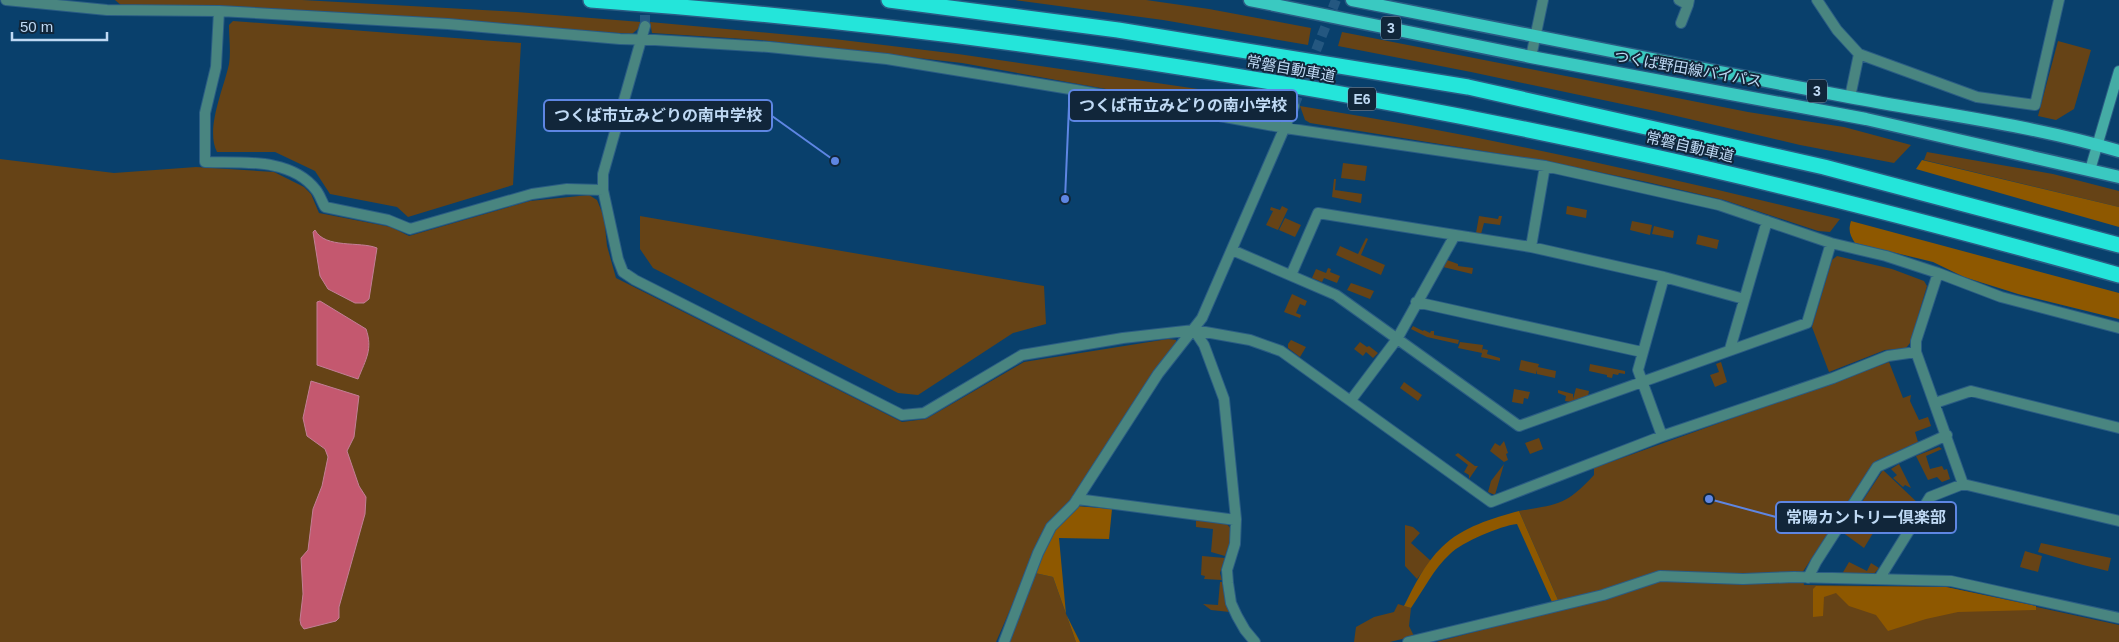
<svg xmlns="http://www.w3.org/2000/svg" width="2119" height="642" font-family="Helvetica,'Noto Sans JP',sans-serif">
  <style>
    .green { fill: #664316 }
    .forest { fill: #8e5800 }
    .water { fill: #c4586f; stroke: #c27f97 }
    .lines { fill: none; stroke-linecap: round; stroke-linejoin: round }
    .street-tunnel { stroke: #245780; stroke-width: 10; stroke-dasharray: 10 5; stroke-linecap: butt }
    .street-casing { stroke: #2a5c84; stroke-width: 12 }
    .secondary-casing { stroke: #2a5c84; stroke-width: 12 }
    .primary-casing { stroke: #2a5c84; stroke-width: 15 }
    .highway-casing { stroke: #2a5c84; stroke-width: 18 }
    .street { stroke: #498580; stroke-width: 10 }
    .secondary { stroke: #45aca5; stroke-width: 10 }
    .primary { stroke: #3ac9c1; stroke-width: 12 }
    .highway { stroke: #24e5da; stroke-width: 15 }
    .labels { text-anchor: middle; stroke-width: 4; stroke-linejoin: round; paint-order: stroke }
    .shield { fill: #11263a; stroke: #8ba3bc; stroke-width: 1 }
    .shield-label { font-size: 14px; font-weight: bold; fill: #bfd9f4 }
    .street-label { font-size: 15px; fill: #bfd9f4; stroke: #11263a }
    .leader { fill: none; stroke: #5e86e3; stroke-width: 2 }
    .callout-dot { fill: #5e86e3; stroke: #11263a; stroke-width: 2 }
    .callout { fill: #11263a; stroke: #5e86e3; stroke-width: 2 }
    .callout-label { font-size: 16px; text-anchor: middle; font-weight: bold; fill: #bfd9f4 }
  </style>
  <rect width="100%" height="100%" fill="#09406c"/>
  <path class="green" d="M115,0H302L517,12L641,22L639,28L632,34L352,13L227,6H122Z
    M1015,0H1146L1209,9L1311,28L1308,45L1163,20Z
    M233,21L521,43L513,185L408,217L397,207L330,194L315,171L275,152H217C205,129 224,88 229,64C231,52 229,38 229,25Z
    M650,22L834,39L958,54L1288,102L1286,108L1278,119H1272L962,63L760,40L652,33Z
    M1342,32L1748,112L1844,127L1911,145L1894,163L1800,145L1655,111L1471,72L1338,46Z
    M2058,41L2091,50L2074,109L2056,120L2038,116Z
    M1300,106C1482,135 1661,176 1840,219L1830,232L1818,231L1724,200L1647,182L1545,161L1310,123L1305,120Z
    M1927,152L2053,174L2119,191V207L1924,160Z
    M0,159L114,173L196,167L274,172L304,187L311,194L319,213L391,227L409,236L530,201L589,195L597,200L604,217L607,246L616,278L902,422L926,419L1024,362L1168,339L1176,340L1177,345L1079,490L1044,532L996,642H0Z
    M1343,163L1367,166L1365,181L1341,178Z
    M1334,179H1336L1335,190L1362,194L1361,203L1332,197Z
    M1282,206L1288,209L1278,230L1266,225L1273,211L1270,210L1271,207L1280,210Z
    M1567,206L1587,210L1586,218L1566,214Z
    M640,216L1044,286L1046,324L1013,333L918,395L898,393L653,268L640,249Z
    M1479,216L1498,219L1499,216H1502L1500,225L1484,223L1481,234L1476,233Z
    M1285,218L1301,225L1295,237L1279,230Z
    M1632,221L1652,225L1650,235L1630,230Z
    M1654,226L1674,231L1673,238L1652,234Z
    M1698,235L1719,240L1717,249L1696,244Z
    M1366,238L1368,239L1361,255L1385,265L1381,275L1336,255L1340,246L1358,254Z
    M1837,256L1892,269L1924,281L1927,286L1910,343L1906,348L1885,350L1829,372L1812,327L1832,260Z
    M1447,260L1458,264V266L1473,268L1472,274L1443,267Z
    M1328,268L1331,269L1330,272L1340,276L1337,283L1324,278L1322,282L1312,278L1316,269L1326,273Z
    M1351,283L1374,291L1370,299L1347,290Z
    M1292,294L1307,301L1305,306L1300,304L1296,313L1301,315L1300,318L1284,312Z
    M1413,326L1423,331L1424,330L1430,333L1431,331H1434V335L1459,340L1458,344L1427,337L1411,329Z
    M1291,340L1306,347L1300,357L1288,348V344Z
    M1360,342L1367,347L1369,346L1378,353L1373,358L1366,352L1363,356L1354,349Z
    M1460,342L1483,345L1482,351L1483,349L1488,350L1487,354L1500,358V361L1481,357L1482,353L1458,348Z
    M1521,360L1539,364L1538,367L1556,371L1555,378L1537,374V370L1536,374L1519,370Z
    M1721,362L1727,382L1715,387L1710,375L1719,372L1716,364Z
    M1889,362L1903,398L1911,395L1910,401L1919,420L1928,417L1931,426L1915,432L1918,442L1876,461L1802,573L1804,585L1946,587L2119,625V642H1436L1562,609L1519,511C1559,504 1565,506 1594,475V468Z
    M1590,364L1625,371V374L1619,373L1618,375L1613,374L1612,378L1607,377V375L1589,371Z
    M1404,382L1422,395L1418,401L1400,388Z
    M1576,388L1589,391L1588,396L1572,402L1565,401L1566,396L1558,393V390L1573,394V399Z
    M1514,389L1530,392L1528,399L1524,398L1523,404L1512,402Z
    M1539,438L1543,449L1530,454L1525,443Z
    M1504,441L1508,453L1506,454L1508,460L1504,462L1490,451L1495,443L1500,446Z
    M1939,447L1942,449L1926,456L1930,469L1942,466L1944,470L1947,469L1950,479L1942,482L1937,477L1928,480L1916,456Z
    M1458,453L1475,466H1478L1469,479V475L1464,472L1468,465L1455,455Z
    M1504,464L1495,495L1488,492L1491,481Z
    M1899,464L1911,488L1905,485L1903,487L1893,478L1897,475L1891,469Z
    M1883,470L1920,505L1901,533L1881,520L1864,548L1842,532Z
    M1196,520L1226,523L1231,529V539L1225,556L1211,552L1213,529L1196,527Z
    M1405,525L1413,527L1420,533L1411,543L1431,561L1417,579L1405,566Z
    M2041,543L2111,558L2108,571L2083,565L2085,556L2083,565L2038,552Z
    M2025,551L2042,556L2038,572L2020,567Z
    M1202,556L1225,558L1220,573L1222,580L1204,579L1205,576L1201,575Z
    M1849,562L1867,571L1871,563L1879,568L1874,574H1842Z
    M1035,573L1053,577L1076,642H1007Z
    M1220,582H1222L1230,612L1211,610L1203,604L1218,605Z
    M1398,604L1411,608L1409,626L1414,636L1390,642H1354L1356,627L1374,617L1394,612Z"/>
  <path class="forest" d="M1922,160L2119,207V227L1916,169Z
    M1851,221L2119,293V319L2018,294L1964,277L1933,262L1855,243C1850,235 1848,231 1851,221Z
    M1076,506L1112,509L1109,539L1059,538L1066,614L1080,642H1076L1053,577L1035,573L1052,529Z
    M1519,511L1558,600L1552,602L1517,524C1500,526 1462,542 1450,554C1434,568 1423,591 1411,608L1404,606C1414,586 1425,563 1442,547C1462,527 1493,518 1519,511Z
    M1816,586L1946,587L2036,606V610L1958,612L1926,619L1888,631L1876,615L1849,606L1836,593L1824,597L1823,616L1813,617V589Z"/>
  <path class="water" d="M315,230C325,249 360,241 377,248L369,299L364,303H355L328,289L320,276L313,232Z
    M320,301L366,329C373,349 366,359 358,379L317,365V302Z
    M311,381L359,396L354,437L347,451L359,486L366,497L365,514L339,607V618L336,621L304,629L301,625L300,620L303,594L301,558L308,550L313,509L322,486L328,457L325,449L307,436L303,418Z"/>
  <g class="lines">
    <path class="street-tunnel" d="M645,0V26
      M1294,106L1336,0"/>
    <g class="street-casing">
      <path id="street" d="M6,0L107,10L219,11L448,24L620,39L655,40L769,47L887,59L1076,90L1285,128L1545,166L1719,205L1831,243L1886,256L1938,273L2001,297L2119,328
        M1679,0L1688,5L1689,0
        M1817,0L1837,30L1859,54L1977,97L2035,105L2059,0
        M219,11L216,67L205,113V162C240,163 291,157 316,190C320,195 322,202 325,207L388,220L410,229L532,194L567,189L603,190L618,259L623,272L635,280L902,415L924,413L1022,355L1123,338L1194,330L1250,340L1281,351L1491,502L1662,436L1833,378L1888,356L1916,352
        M1681,23L1688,5
        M1531,57L1543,0
        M1850,97L1859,54
        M603,190V174L645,26
        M1531,247L1664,277L1744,299
        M1232,250L1336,295L1519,426L1807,323L1831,243
        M1938,273L1916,341V352L1963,484L2119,521
        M1291,275L1318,213L1531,247L1545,166
        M1416,302L1642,352
        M1194,330L1204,345L1224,399L1236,519L1235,544L1227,570L1228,583L1231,603L1237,616L1245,630L1255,642
        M1730,349L1767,221
        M1351,400L1397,339L1455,235
        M1935,403L1971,391L2119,428
        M1662,436L1638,370L1664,277
        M1077,499L1236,520
        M1808,578L1816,562L1877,467L1947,435
        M1879,579L1930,497L1963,484
        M1004,642L1038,553L1051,527L1074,504L1158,374L1202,318L1294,106
        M1408,642L1603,595L1660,576L1743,579L1794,577L1951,581L2119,618"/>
    </g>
    <g class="secondary-casing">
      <path id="secondary" d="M2090,170L2119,71"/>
    </g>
    <g class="primary-casing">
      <path id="primary" d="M1250,0L1531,57L1866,119L2119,177
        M1352,0C1518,32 1683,66 1849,97C1940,114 2031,125 2119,151"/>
    </g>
    <g class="highway-casing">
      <path id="highway" d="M591,0C944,25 1296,78 1642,154C1802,189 1961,231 2119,275
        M889,0L1118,30L1468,87L1824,167L2119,245"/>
    </g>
    <use href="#street" class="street"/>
    <use href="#secondary" class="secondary"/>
    <use href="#primary" class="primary"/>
    <use href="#highway" class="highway"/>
  </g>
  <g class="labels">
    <g class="shield">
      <rect x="1381" y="16.5" width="20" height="23" rx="4"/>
      <rect x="1807" y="79.5" width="20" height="23" rx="4"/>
      <rect x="1348" y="87.5" width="28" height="23" rx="4"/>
    </g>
    <g class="shield-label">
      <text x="1391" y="33">3</text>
      <text x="1817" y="96">3</text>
      <text x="1362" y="104">E6</text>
    </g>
    <g class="street-label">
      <text transform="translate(1291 69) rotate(10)" y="5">常磐自動車道</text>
      <text transform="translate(1688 69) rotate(10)" y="5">つくば野田線バイパス</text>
      <text transform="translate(1690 147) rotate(13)" y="5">常磐自動車道</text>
    </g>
  </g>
  <path class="leader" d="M1065 199L1069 106M835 161L772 116M1709 499L1776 517"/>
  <g class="callout-dot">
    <circle cx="1065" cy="199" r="5"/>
    <circle cx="835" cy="161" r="5"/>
    <circle cx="1709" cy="499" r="5"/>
  </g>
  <g class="callout">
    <rect x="1069" y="90" width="228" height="31" rx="5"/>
    <rect x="544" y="100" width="228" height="31" rx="5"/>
    <rect x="1776" y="502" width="180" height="31" rx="5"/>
  </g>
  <g class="callout-label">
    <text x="1183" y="111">つくば市立みどりの南小学校</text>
    <text x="658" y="121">つくば市立みどりの南中学校</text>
    <text x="1866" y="523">常陽カントリー倶楽部</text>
  </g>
  <path d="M12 32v8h95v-8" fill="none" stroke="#bfd9f4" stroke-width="2.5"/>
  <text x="20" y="32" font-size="15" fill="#bfd9f4" stroke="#11263a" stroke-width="4" paint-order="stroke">50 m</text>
</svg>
